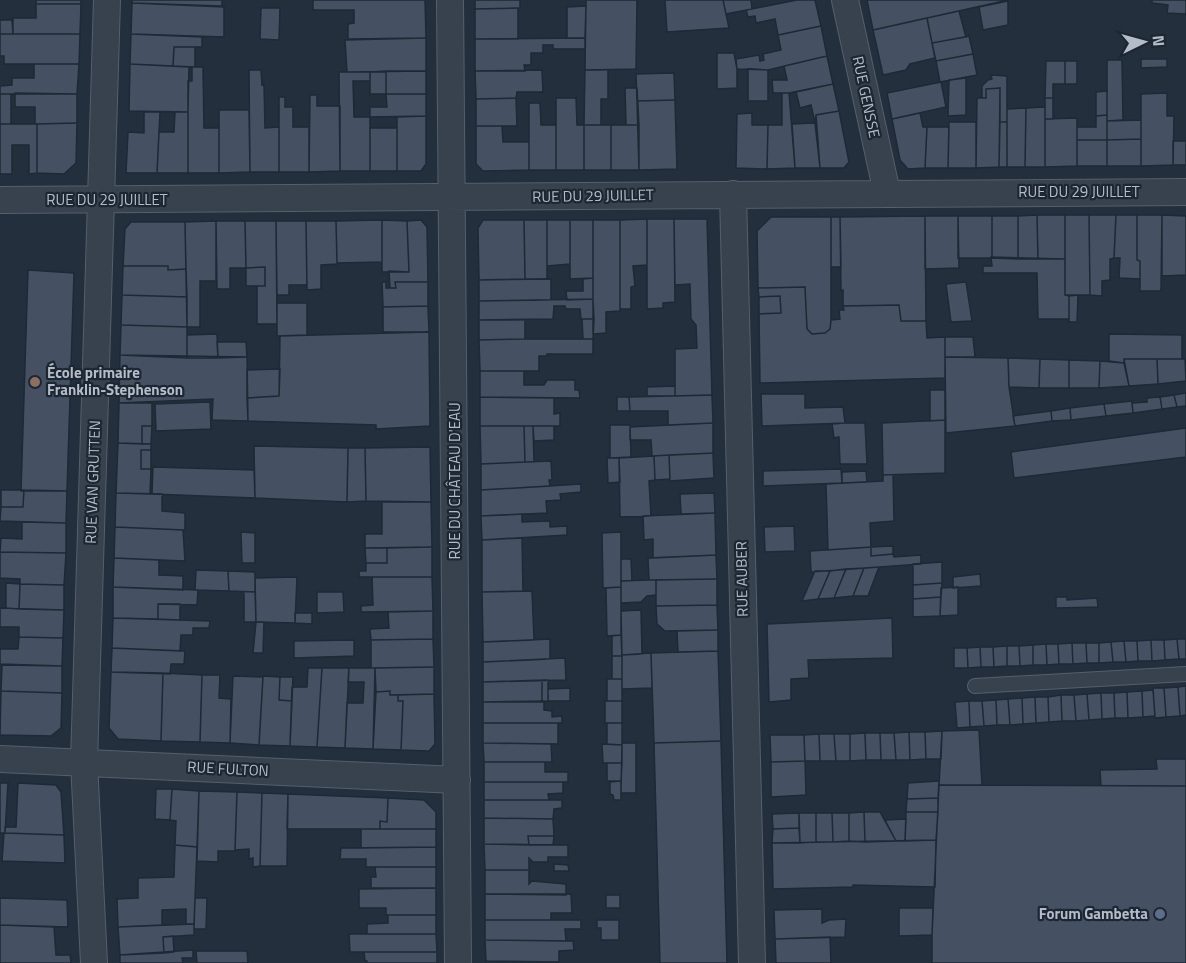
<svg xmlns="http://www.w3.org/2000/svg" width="1186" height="963" font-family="'Titillium Web',sans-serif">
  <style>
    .building { fill: #455162; stroke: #1f2835; stroke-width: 1.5 }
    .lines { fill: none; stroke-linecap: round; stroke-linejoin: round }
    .service-casing { stroke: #565f6c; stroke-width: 16 }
    .minor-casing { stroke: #565f6c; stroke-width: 28 }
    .service { stroke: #38414e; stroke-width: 14 }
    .minor { stroke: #38414e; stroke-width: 26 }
    .education-dot { fill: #8d6e63; stroke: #1d2633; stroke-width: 2 }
    .service-dot { fill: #5c6f8a; stroke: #1d2633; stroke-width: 2 }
    .labels { text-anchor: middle; stroke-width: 4.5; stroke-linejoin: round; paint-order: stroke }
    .street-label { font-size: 15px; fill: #b4bcc9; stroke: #1d2633 }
    .poi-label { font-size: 15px; font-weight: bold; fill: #b4bcc9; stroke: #1d2633; text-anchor: start }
  </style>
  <rect width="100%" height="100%" fill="#242f3e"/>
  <path class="building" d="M36,0H81V4H36Z
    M132,0H222V6L132,3Z
    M313,0H425L426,38L348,39V24L354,23V10H313Z
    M475,0H520V8L475,9Z
    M586,0H637L636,69L585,70Z
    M665,0H723L729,28L667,32Z
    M723,0H751L752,9L726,14Z
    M797,0H815L821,26L778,35L775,19L756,23L755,16L748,17L746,10Z
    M867,0H1008L873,30Z
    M1152,0H1186V14L1167,13L1168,5L1152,3Z
    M1008,1V25L983,30L979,7Z
    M132,3L224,7V37L131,34Z
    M36,4H81L80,34H13V18H36Z
    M586,6L585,38H567V7Z
    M261,8H280L279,40L260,39Z
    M518,8V39H475V9Z
    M959,11L966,37L932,43L927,18Z
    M927,18L935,58L910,64L906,70L883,75L873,30Z
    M0,20H12L13,34H0Z
    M821,26L827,56L768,70L737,69L736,59L759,55L760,61L764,60L763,54L781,50L778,35Z
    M0,34H80L79,64H4V56H0Z
    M131,34L202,37V47H174L173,66L130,64Z
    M969,36L973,54L936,61L932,43Z
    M426,38V71L347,72L345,40Z
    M585,38V49H553V45H543V53H531V65H524L525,71H475V39Z
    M174,47H195V67L173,66Z
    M717,53H734L737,69V88L717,89Z
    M973,54L977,75L940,82L936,61Z
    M827,56L833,84L789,93H773L772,80H787L784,66Z
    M1141,59H1167V67L1141,68Z
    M1107,60H1122L1123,120L1107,121Z
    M1046,61H1065V84H1053V98H1045Z
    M1065,61H1077V84H1065Z
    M34,64H79L77,94H0V86L12,85V78H34Z
    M130,64L189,67L188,112L129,111Z
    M192,67H203L204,128H219V173H188V81H192Z
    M748,69L768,70V101H748Z
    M249,70H261L262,85L264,84L265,128L279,127V172H250Z
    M542,70L543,92H517L516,98L476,99L475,71Z
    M585,70H608V99H601V125H584Z
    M386,71V94H370V72Z
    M386,71H426V94H386Z
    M339,72H370V81H353L354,117H370V171H340Z
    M674,73L675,100L637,101L636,74Z
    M991,75L1007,76V122H1000V88L986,89V98H982V86L988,80L992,79Z
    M966,78V115L948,116L949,80Z
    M941,82L946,107L892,119L887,93Z
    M833,84L839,111L816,115L815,123L811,105L800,108L796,92Z
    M625,88H637L639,125H626Z
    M1000,88L999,167L976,168L977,98H986V89Z
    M1107,91V115L1096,116V92Z
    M15,93L77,94V123L35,124V107H15Z
    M782,93H789L795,168L767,169L768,125H782Z
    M1167,93V116H1174L1173,165L1141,166V94Z
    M0,94H11V124H0Z
    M386,94H426V116L370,117V107H387Z
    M310,95H317V106H340V171L309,172Z
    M279,97H285V107H293V127H309V172H279Z
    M516,98L517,126H476V99Z
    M556,98H576L577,125H584V170H556Z
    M1045,98H1053V119H1045Z
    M675,100L677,169L639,170L637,101Z
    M529,103H540L541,125H556V170H529Z
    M1045,107V167H1025L1026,108Z
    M1026,108L1025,167H1007V109Z
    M219,110H249L250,172L219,173Z
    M839,111L849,162L844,168H820L816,115Z
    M144,112H160L157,173H126L128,132L144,133Z
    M175,112H188V173H157L159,132H174Z
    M752,113V125H768L767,169L736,168L737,114Z
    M920,113L923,127H927L925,168L908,169L900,160L892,119Z
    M1107,115V140H1077V127H1096V116Z
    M426,116V164L421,171H397V117Z
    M1077,118V166L1045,167V119Z
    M1141,120V139L1107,140V121Z
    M949,122H976V168H948Z
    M1000,122H1007V167H999Z
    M77,123L76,163L64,174L37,173V124Z
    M815,123L820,168H795L792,124Z
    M0,124H37V173L29,174V145H12V174H0Z
    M584,125H611V170H584Z
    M611,125H639V170H611Z
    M476,126H502L503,142H529V170L483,171L476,164Z
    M927,127H949L948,168H925Z
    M370,128H397V171H370Z
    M1141,139V166H1107V140Z
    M1077,140H1107V166H1077Z
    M1173,141H1186V165H1173Z
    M1037,215H1065V259H1038Z
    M1037,215L1038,259H1018V216Z
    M1065,215H1089L1090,295H1065Z
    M1089,215H1116L1114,258L1110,259V280L1102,281V296L1090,295Z
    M1116,215H1137V260L1140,261V279L1119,278L1120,258H1114Z
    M1137,215H1162L1161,291H1140V261L1137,260Z
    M1162,215L1186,216V275L1162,276Z
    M925,216L926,321H901L899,305L843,306V290L841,291L840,217Z
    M925,216H958L959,268L925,269Z
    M958,216H992V258H958Z
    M992,216H1018V259L992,258Z
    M771,217H831V320L830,329L825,333L812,334L807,329L805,287L758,288L757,231Z
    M831,217H840L841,267H831Z
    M647,219V265L633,266L635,286L631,287V309H620V220Z
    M647,219H674L675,302L663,303V308L647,309Z
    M674,219H707L712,395L675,396V349L697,348L696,325L691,319L690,284L675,285Z
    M382,220L407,221L409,272H382Z
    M382,220V262L337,263L336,221Z
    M421,220L427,227L428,282H395L396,288H390L389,271L409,272L407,221Z
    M483,220H524L525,279L479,280L478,228Z
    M524,220H547V279H525Z
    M547,220H570V264L547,266Z
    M570,220H593V278L570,279Z
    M593,220H620V311L606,312V333L593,334Z
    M216,221V281H200V327H187L185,222Z
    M216,221H245L246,268H230V289H217Z
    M245,221H276L277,324H257V286H265V267L246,268Z
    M276,221H306L307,285H289V295H277Z
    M306,221H336L337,264L321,265V289L307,290Z
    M131,222H185L186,269L168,270V266H123L125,229Z
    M991,257L1065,259V295L1069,296V319H1038L1037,273H983V266H992Z
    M123,266H168V270L186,269L187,297L122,295Z
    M265,267V286H246V268Z
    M28,270L74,273L67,491H21Z
    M593,278V299L567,300L566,291H583V279Z
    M551,279V300L479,301V280Z
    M382,282H386V288H396L395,282H428V306L383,307Z
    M966,282L972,321L951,322L946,284Z
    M805,287L807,329L812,334L825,333L830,329L831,320L840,319L839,310H844L843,306L899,305L901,321H926L927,338L945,337V378L760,383L759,314L781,313L780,296L759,297L758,288Z
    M122,295L187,297V327L121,325Z
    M1078,295L1077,322H1069V296Z
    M780,296L781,313L759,314V297Z
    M593,299L594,319H581L580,309H566L565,306H554L553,319L479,320V301Z
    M277,303H307V335L277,336Z
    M428,306L429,332H383V307Z
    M582,319H594L593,339H583Z
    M479,320H525V339L479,340Z
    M121,325L187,327V358L120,355Z
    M429,332L430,426L376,429V425L248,421L247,398L279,396L280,336Z
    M217,334L218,358H187V335Z
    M1109,334L1182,335V359H1124V363L1109,361Z
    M945,337H973L975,357H945Z
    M525,339H593V354H547V356H539V371H480L479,340Z
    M217,342H246L247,357L218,358Z
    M120,355L247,357L248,421L212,420L213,399L119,403Z
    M945,357L1008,358L1009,387L1015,426L946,433Z
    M1008,358L1040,359L1039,388L1009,387Z
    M1040,359L1069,360V388H1039Z
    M1124,359H1157L1158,384L1129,386Z
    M1157,359H1185L1186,381L1158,384Z
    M1069,360L1100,361L1099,388H1069Z
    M1100,361L1124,363L1129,386L1099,388Z
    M280,369L279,396L247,398V370Z
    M480,371H524V385H544L547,380H575V390H579L580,398L480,397Z
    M675,386V396H647V387Z
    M930,390H945V420L930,421Z
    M1186,393V406L1177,407L1174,395Z
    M761,394H805V408L843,407L845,423L762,426Z
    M712,395L713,423L668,425V411H630L629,397Z
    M1174,395L1177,407L1162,409L1160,397Z
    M480,397L554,398V414L560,413V426H480Z
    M617,397H629L630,411H617Z
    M1160,397L1162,409L1133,413L1132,403L1147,402V398Z
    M1132,401L1133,413L1106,416L1104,404Z
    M210,402L211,429L156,431L155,404Z
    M119,403H152V426H142V444L118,443Z
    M1104,404L1106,416L1071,420L1070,408Z
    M1070,408L1071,420L1052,421L1051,411Z
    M1051,411L1052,421L1015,426L1013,416Z
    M945,420V473L883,475L882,423Z
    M713,423V453L652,456L651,440H630V427Z
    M845,423H865L867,464H840L839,437L834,438L832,424Z
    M610,425H630L631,457L610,458Z
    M142,426H152L151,444H142Z
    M480,426H524L525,462L481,464Z
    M524,426H533L534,462H525Z
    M533,426H554V440L534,441Z
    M1186,428V457L1014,478L1011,452Z
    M118,443L151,444V450H141V469H151L150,494L116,493Z
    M254,446L348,448L347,502L255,498Z
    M430,447L431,502L366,501L365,448Z
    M348,448H365L366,501L347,502Z
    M141,450H151V469H141Z
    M713,453L714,478L670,481L669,455Z
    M669,455L670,479L655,480L654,456Z
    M654,456L655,480L649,481L651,516L620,517L619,458Z
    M607,458H619L620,482L608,483Z
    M551,461L552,480H549L550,486L481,490V464Z
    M153,467L254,470L255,498L152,494Z
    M841,469L842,483L763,486V471Z
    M866,471L867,482L842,483V472Z
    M883,475H893L894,521L870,523L871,547L828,550L826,484L883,481Z
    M581,484V492L560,494L561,500L546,501L547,513L481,516V490Z
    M1,490H24L23,507H1Z
    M24,490L67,491L66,523L0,521L1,507H23Z
    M116,493L162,494V511L185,513V530L115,527Z
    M714,493L715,513L681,514L680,494Z
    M382,502H431L432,547L365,548V534H382Z
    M715,513L716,555L653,558V539L644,540L643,516Z
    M522,514V522L550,521V527L567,526V535L482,540L481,516Z
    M22,522L66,523V553L0,552L1,538L22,539Z
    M794,526L795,551L765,552L764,527Z
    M115,527L183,530L185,561L114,558Z
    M241,532L255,533V563H242Z
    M621,532V587L603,588L602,533Z
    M522,538L523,591L482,592V540Z
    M893,546V554L871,556V547Z
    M432,547V577H359V571H366V563H387V548Z
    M871,547V556L893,554L894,557L921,555V564L811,572L810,551Z
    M365,548H387V563H366Z
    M0,552L66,553L64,585L20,584V579L0,578Z
    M716,555L717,579L649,580L648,558Z
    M114,558L159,560V575L183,576V590L113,587Z
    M621,559H631L632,581H621Z
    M942,562V583L913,585V564Z
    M879,567L868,596H853L864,568Z
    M864,568L853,596L834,598L846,569Z
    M846,569L834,598L818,599L830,571Z
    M196,570L228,571L229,591L195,590Z
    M228,571L255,572V592L229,591Z
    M815,571H830L818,599L802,601Z
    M980,574L981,586L953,588V577Z
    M297,577L295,623L256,622L255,578Z
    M372,577H432L433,611L361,612V606L373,605Z
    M717,579V605L656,606V580Z
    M649,580H656V595L647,596L641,602L621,603V581Z
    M6,583L20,584L19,609L6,608Z
    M942,583L941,597L913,599V585Z
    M20,584L64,585V610L19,609Z
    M113,587L198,590L197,605L158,604V619L113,618Z
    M621,587V635L607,636L606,588Z
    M958,587V615L940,616L941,588Z
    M532,591L534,640L483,642L482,592Z
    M244,592H255L256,622H244Z
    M317,592H343L344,612L317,613Z
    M941,597L940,616L913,617V599Z
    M1056,597H1067V600L1097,598L1098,607L1056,608Z
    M158,604H180V620L158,619Z
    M717,605L718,630L665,631L657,624L656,606Z
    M0,608L64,610L63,638L19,637V627H0Z
    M641,610L642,654L622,655L621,611Z
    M433,611V639L371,640L370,629L389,628L388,612Z
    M295,613H312V624L295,623Z
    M113,618L210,621L209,628H193V635H181L180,651L112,648Z
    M892,618L893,658L808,660L809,678L791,679V700L769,702L767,624Z
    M256,622H264L263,653H253Z
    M718,630V651L678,652L677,631Z
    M621,635L622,656H612V636Z
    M19,637L63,638L62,666L0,664V649H18Z
    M433,639L434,667L371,668V640Z
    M550,639V659L483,662V642Z
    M1177,639L1179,659L1165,660L1164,640Z
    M1177,639H1186V659H1179Z
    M354,640V656L294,658V641Z
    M1151,640H1164L1165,660L1152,661Z
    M1151,640L1152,661H1138L1137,641Z
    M1124,641H1137L1138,661L1126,662Z
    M1124,641L1126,662H1113L1111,642Z
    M1111,642L1113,662L1099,663V643Z
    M1072,643H1086L1087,663L1073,664Z
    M1072,643L1073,664H1059L1058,644Z
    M1086,643H1099V663H1087Z
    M1046,644L1047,665H1033V645Z
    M1046,644H1058L1059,664L1047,665Z
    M1033,645V665L1020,666L1019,646Z
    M1007,646V666L994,667L993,647Z
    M1007,646H1019L1020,666H1007Z
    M980,647H993L994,667H981Z
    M980,647L981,667L968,668L967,648Z
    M112,648L185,651L184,664H171L170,674L111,672Z
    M954,648H967L968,668H954Z
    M718,651L721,741L654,743L651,653Z
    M651,653L652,688L622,689V655Z
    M612,656H622V679H612Z
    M565,658L566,680L483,682V662Z
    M2,665L62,666V693L1,691Z
    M434,667V694L390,695V691L376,692L375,668Z
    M308,668H322L317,747L290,746L292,687H307Z
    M322,668H349L345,748L317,747Z
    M349,668H375L373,749L345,748L347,703H363L364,682H348Z
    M111,672L163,673L161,741L118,739L109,728Z
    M163,673L202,675L200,742L161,741Z
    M202,675H220L219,698L231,699L230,743L200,742Z
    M233,676L263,677L259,745L230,743Z
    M263,676L280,677L279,700L292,701L290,746L259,745Z
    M280,677H293L292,701L279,700Z
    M607,679H622V701H607Z
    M542,680V702H483V682Z
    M542,680H548V701L542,702Z
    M1186,686V715L1180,716L1178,687Z
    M1178,687L1180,716L1166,717L1164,688Z
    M570,688V701H548V689Z
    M1153,688H1164L1166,717L1155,718Z
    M1153,690L1155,716L1143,717L1142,691Z
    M1,691L62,693L61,728L51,736L0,735Z
    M390,691V695H398V701H403L401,750L373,749L376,692Z
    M1142,691L1143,717L1128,718L1127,692Z
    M1127,692L1128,718H1115L1114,693Z
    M1101,693H1114L1115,718L1102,719Z
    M1101,693L1102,719L1089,720L1087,694Z
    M434,694L435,744L429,751L401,750L403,701H398V695Z
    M1087,694L1089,720L1076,721L1074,695Z
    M1061,695L1062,721L1049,722L1048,697Z
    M1061,695H1074L1076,721H1062Z
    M1035,697H1048L1049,722L1036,723Z
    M1035,697L1036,723L1023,724L1022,698Z
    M1022,698L1023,724L1010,725L1008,699Z
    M1008,699L1010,725H997L996,700Z
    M996,700L997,725L984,726L982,701Z
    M544,701V710L552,711V717L562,716V723H483V702Z
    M605,701H622V723H605Z
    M969,701L970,727L957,728L955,702Z
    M969,701H982L984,726L970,727Z
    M483,723H558V744L483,743Z
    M607,723H622V745L607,744Z
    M979,730L982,785H939L942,731Z
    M942,731L941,759H926L925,732Z
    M909,732L910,760H896L894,733Z
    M909,732H925L926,759L910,760Z
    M865,733L866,760L850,761V734Z
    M865,733H880L881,760H866Z
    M880,733H894L896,760H881Z
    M819,734H834L836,761H820Z
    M819,734L820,761H805L804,735Z
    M834,734H850V761H836Z
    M770,735H804L805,761L771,762Z
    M721,741L727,963H660L654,743Z
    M483,743L551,744L552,762H484Z
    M622,743H636V793H621Z
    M602,744L622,745V763H603Z
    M1156,759H1186V786H1101L1100,770L1157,769Z
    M805,761L806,795L771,797V762Z
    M484,762H545V772H568V782H484Z
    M607,763H622L621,781H607Z
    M621,781V800H614L613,795L610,794V782Z
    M939,781L938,798L907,799L908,783Z
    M484,782H563V793L548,794L549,800H484Z
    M0,783H8L5,833H0Z
    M18,783L56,785L61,792L64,835L5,833V827H16Z
    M939,785L1186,786V963H932V935Z
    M156,789H172L170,820L155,819Z
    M172,789L199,791L197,847L175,845L176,821L170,820Z
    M199,791L237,792L235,851H218V862L197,861Z
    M237,792L262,793L260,866L253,867V858L249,859V849L235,850Z
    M262,793L288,794L287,866H260Z
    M288,794L388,798L387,822L380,821V829H287Z
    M388,798L424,800L436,812V829H380V821L387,822Z
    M938,798V812H906L907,799Z
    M484,800H562V808L554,809L553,819L484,818Z
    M864,812L865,842L849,841V813Z
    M864,812H880L896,841L865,842Z
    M906,812H938L936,840L905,841Z
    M799,813H816V842L800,843Z
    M799,813V828L773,829L772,814Z
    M816,813H832L833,842H816Z
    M832,813H849V841L833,842Z
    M484,818L553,819L554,836H528L529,845L484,844Z
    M906,819L905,841H896L885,820Z
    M799,828L800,843H772L773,829Z
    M361,829H436V847L361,848Z
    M4,833L64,835L65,863L2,861Z
    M528,836H554L553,845H529Z
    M936,840L935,887L853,885V887L773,889L772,843Z
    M484,844L568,845V857H548V862H533L529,858V870H485Z
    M175,845L197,847L194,924H186V909L162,910V925L118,927L117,899L138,898V878L174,877Z
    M436,847V867H366V859H340L341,848Z
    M554,864L568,865L569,871H554Z
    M375,867H436V888H371V877H376Z
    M485,870H529V884L532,881L566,884V895L485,894Z
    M436,888V915H386V908H359V889Z
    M485,894H571L572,913H551V920H485Z
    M606,895H620V908H606Z
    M0,898L67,900L68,927L0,925Z
    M195,898H207L206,929H194Z
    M899,908H933L932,935L899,936Z
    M822,909V923L829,920L846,919L845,937L775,939L774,910Z
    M388,915H436V934H367V924L388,923Z
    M485,920H581V929H565L566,941L485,940Z
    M597,920H619V940H601V928H597Z
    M194,924V935L163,937L164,953L120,955L118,927Z
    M0,925L54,927L56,955H70L71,963H0Z
    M349,934H436L437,952H350Z
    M173,936L174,952L164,953L163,937Z
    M830,937L831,963H776L775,939Z
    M485,940L573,941L574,950L559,951V962L486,961Z
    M193,950V958H182L183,963H120V955Z
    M196,951H247L248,963H197Z
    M364,952H437V963H367V961H365Z"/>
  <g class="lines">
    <g class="service-casing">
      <path id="service" d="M975,686L1186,674"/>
    </g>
    <g class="minor-casing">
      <path id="minor" d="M450,0L458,963
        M845,0L887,193
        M733,194L752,963
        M0,200L1186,192
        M0,759L457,780
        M94,963L84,762L107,0"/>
    </g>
    <use href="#service" class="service"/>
    <use href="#minor" class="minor"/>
  </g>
  <circle class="education-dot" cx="35" cy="382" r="6"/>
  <circle class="service-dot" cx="1160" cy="914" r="6"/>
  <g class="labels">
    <g class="street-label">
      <text transform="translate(866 97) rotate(78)" y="5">RUE GENSSE</text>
      <text x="1079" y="197">RUE DU 29 JUILLET</text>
      <text transform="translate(593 196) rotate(-1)" y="5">RUE DU 29 JUILLET</text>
      <text x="107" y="205">RUE DU 29 JUILLET</text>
      <text transform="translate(455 481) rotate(-90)" y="5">RUE DU CHÂTEAU D'EAU</text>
      <text transform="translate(93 482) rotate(-88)" y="5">RUE VAN GRUTTEN</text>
      <text transform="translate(742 579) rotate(-91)" y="5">RUE AUBER</text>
      <text transform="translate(228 769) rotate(3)" y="5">RUE FULTON</text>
    </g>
    <g class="poi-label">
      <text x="47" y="378">École primaire<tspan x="47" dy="17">Franklin-Stephenson</tspan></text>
      <text x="1148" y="919" text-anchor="end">Forum Gambetta</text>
    </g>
  </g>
  <g transform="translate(1144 42) rotate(85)" stroke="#1d2633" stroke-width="4.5" paint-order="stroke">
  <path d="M0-4.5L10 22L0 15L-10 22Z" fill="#b4bcc9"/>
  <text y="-9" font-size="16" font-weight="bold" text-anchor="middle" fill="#b4bcc9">N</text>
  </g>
</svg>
